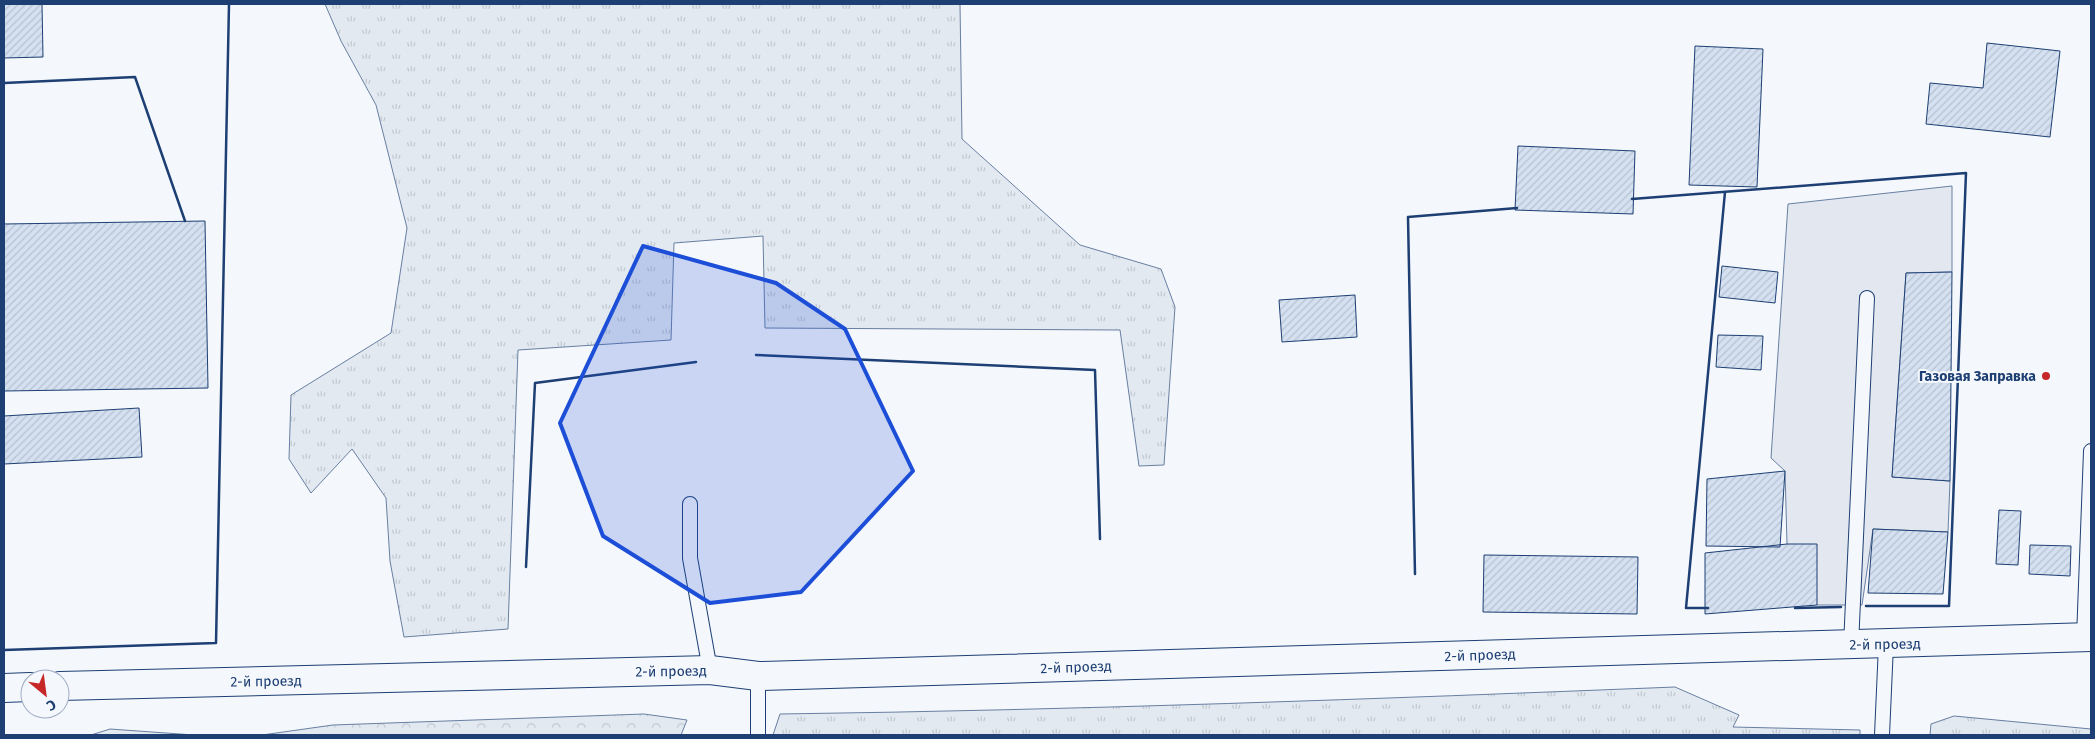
<svg xmlns="http://www.w3.org/2000/svg" width="2095" height="739" font-family="'Fira Sans',sans-serif">
  <style>
    .grass { fill: url(#grass-tufts); stroke: #687fa3 }
    .forest { fill: url(#forest-crowns); stroke: #687fa3 }
    .parking { fill: #e3e8f0; stroke: #687fa3 }
    .building { fill: url(#building-hatch); stroke: #1d3f73 }
    .lines { fill: none; stroke-linecap: round; stroke-linejoin: round }
    .lane-casing { stroke: #1d3f73; stroke-width: 16 }
    .street-casing { stroke: #1d3f73; stroke-width: 30 }
    .lane { stroke: #f4f7fb; stroke-width: 14 }
    .street { stroke: #f4f7fb; stroke-width: 28 }
    .wall { stroke: #1d3f73; stroke-width: 2.5 }
    .marked { fill: #1d4ed8; fill-opacity: 0.2; stroke: #1d4ed8; stroke-width: 4; stroke-linejoin: round }
    .poi-dot { fill: #c62828; stroke: #f4f7fb; stroke-width: 2 }
    .labels { text-anchor: middle; stroke-width: 4; stroke-linejoin: round; paint-order: stroke }
    .poi-label { font-size: 14px; font-weight: bold; fill: #1d3f73; stroke: #f4f7fb; text-anchor: end }
    .street-label { font-size: 14px; fill: #1d3f73; stroke: #f4f7fb }
  </style>
  <defs>
    <pattern id="grass-tufts" width="24" height="20" patternUnits="userSpaceOnUse" patternTransform="scale(1.25)"><rect width="24" height="20" fill="#e3e9f0"/><path d="M3 7l-1-3M5 7V3M7 7l1-3M15 17l-1-3M17 17v-4M19 17l1-3" fill="none" stroke="#c2c9d1"/></pattern>
    <pattern id="forest-crowns" width="20" height="18" patternUnits="userSpaceOnUse" patternTransform="scale(1.25)"><rect width="20" height="18" fill="#e3e9f0"/><path d="M2 6a3 3 0 1 1 6 0M12 15a3 3 0 1 1 6 0" fill="none" stroke="#c2c9d1"/></pattern>
    <pattern id="building-hatch" width="6" height="6" patternUnits="userSpaceOnUse" patternTransform="scale(1.25)"><rect width="6" height="6" fill="#d5e0f0"/><path d="M-1 1l2-2M0 6l6-6M5 7l2-2" fill="none" stroke="#b6c1d1"/></pattern>
  </defs>
  <rect width="100%" height="100%" fill="#f4f7fb"/>
  <path class="grass" d="M325,4H960L962,139L1080,245L1161,269L1175,307L1164,465L1139,466L1120,330L765,328L763,236L674,243L671,340L518,350L508,629L404,637L390,561L386,498L352,449L311,493L289,459L291,395L391,333L407,228L376,105L341,41Z
    M1675,687L1739,715L1733,727L1860,730V735H773L780,714C1078,710 1377,699 1675,687Z
    M1954,716L2091,729V735H1930L1931,724Z"/>
  <path class="forest" d="M644,714L687,720L681,735H262L333,725Z
    M110,729L194,735H91Z"/>
  <path class="parking" d="M1952,186V272L1906,273L1892,477L1950,481L1948,532L1873,529L1862,605H1817L1787,544L1785,471L1771,458L1788,204Z"/>
  <path class="building" d="M4,4H42L43,57L4,58Z
    M1987,43L2060,51L2050,137L1926,124L1930,83L1983,88Z
    M1695,46L1763,49L1757,187L1689,185Z
    M1518,146L1635,151L1633,214L1515,210Z
    M205,221L208,388L4,391V224Z
    M1722,266L1778,272L1775,303L1719,297Z
    M1952,272L1950,481L1892,477L1906,273Z
    M1355,295L1357,337L1282,342L1279,300Z
    M1718,335L1763,336L1761,370L1716,367Z
    M139,408L142,457L4,464V416Z
    M1785,471L1780,547L1706,546L1707,479Z
    M1999,510L2021,511L2018,565L1996,564Z
    M1873,529L1948,532L1943,594L1868,593Z
    M1787,544H1817V605L1705,614V553Z
    M2030,545L2071,546L2070,576L2029,574Z
    M1484,555L1638,557L1637,614L1483,612Z"/>
  <g class="lines">
    <g class="lane-casing">
      <path id="lane" d="M690,504V558L710,670
        M2084,638L2091,451
        M1851,645L1867,298
        M758,735V676
        M1882,735L1886,645"/>
    </g>
    <g class="street-casing">
      <path id="street" d="M60,686L710,670L758,676L2091,637
        M4,688L30,687"/>
    </g>
    <use href="#lane" class="lane"/>
    <use href="#street" class="street"/>
    <path class="wall" d="M4,83L135,77L185,221
      M1632,199L1966,173L1949,606H1866
      M756,355L1095,370L1100,539
      M526,567L535,383L696,362
      M1415,574L1408,217L1517,208
      M1708,608H1686L1725,192
      M1795,608L1841,607
      M4,650L216,643L229,4"/>
  </g>
  <path class="marked" d="M643,246L776,283L845,329L913,471L801,592L710,603L603,536L560,423Z"/>
  <circle class="poi-dot" cx="2046" cy="376" r="5"/>
  <g class="labels">
    <g class="poi-label">
      <text x="2036" y="381">Газовая Заправка</text>
    </g>
    <g class="street-label">
      <text transform="translate(1885 644) rotate(-1)" y="5">2-й проезд</text>
      <text transform="translate(1480 655) rotate(-2)" y="5">2-й проезд</text>
      <text transform="translate(1076 667) rotate(-2)" y="5">2-й проезд</text>
      <text transform="translate(671 671) rotate(-1)" y="5">2-й проезд</text>
      <text transform="translate(266 681) rotate(-1)" y="5">2-й проезд</text>
    </g>
  </g>
  <rect width="2095" height="739" fill="none" stroke="#1d3f73" stroke-width="10"/>
  <g transform="translate(45 694) rotate(151)"><circle r="24" fill="#f4f7fb" stroke="#9eadc5"/>
  <path d="M0-4L9 19L0 12L-9 19Z" fill="#c62828"/>
  <text y="-8" font-size="14" font-weight="bold" text-anchor="middle" fill="#1d3f73">С</text>
  </g>
</svg>
